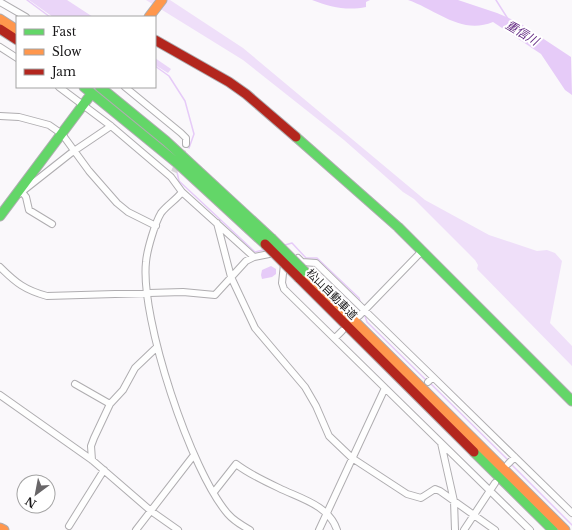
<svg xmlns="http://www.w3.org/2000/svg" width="572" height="530" font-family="'Libre Baskerville','Noto Sans JP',serif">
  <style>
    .green { fill: #efdff9 }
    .forest { fill: #ead5f8 }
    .water { fill: #e6cbf8 }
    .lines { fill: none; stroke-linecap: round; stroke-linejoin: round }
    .stream { stroke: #e6cbf8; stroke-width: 1.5 }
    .street-tunnel { stroke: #d8d6d9; stroke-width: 6; stroke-dasharray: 6 3; stroke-linecap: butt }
    .street-casing { stroke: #afadb0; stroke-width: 8 }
    .fast-casing { stroke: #afadb0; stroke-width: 11 }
    .slow-casing { stroke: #afadb0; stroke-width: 11 }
    .jam-casing { stroke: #afadb0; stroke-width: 11 }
    .street { stroke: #fefefe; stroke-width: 6 }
    .fast { stroke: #63d668; stroke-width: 9 }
    .slow { stroke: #ff974d; stroke-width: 9 }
    .jam { stroke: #b3261e; stroke-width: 9 }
    .fast-bridge-casing { stroke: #afadb0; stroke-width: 11; stroke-linecap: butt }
    .jam-bridge-casing { stroke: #afadb0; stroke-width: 11; stroke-linecap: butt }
    .fast-bridge { stroke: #63d668; stroke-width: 9 }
    .jam-bridge { stroke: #b3261e; stroke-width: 9 }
    .labels { text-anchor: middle; stroke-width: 4; stroke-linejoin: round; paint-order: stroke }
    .street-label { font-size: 11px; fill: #191819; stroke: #fff }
    .water-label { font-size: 12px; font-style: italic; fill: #612780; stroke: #fff }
  </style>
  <rect width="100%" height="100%" fill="#faf8fb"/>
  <path class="green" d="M146,0H170L243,48L425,200L489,235L537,251L547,250L555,253L562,261L550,323L572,346V366L477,269L478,265L475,260L414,199L403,192L344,140L243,60Z"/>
  <path class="forest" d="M29,0H67L93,17H53Z
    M155,58L171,69L168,73L155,65Z"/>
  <path class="water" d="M312,0H370L366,2V7C347,11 330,7 312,0Z
    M408,0H458L497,13L518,22L571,57L572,95L565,90L541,54L493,22C461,35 437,10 408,0Z
    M271,266L276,269V274L272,277L262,279L261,275L262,270Z"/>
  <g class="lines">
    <path class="stream" d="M27,0L50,17
      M496,0L508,19
      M155,66L169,76L185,101L194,134L189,148
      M177,172L179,181L255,252L263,250
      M285,245L292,243L306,258H317L359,298L361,304
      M364,313L367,322L426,380
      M429,382L509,461
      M511,464L572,525"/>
    <path class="street-tunnel" d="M174,172L186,144"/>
    <g class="street-casing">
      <path id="street" d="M0,2L26,17
        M0,47L17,58
        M59,87L111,126L171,177L182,192L254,257L274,253
        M125,87L181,133L186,138V144
        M0,116L19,117L49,125L62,134L89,171L117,203L128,212L156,226
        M22,192L26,197L29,210L52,224
        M182,192C176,200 167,205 161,213C155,223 147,250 146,262C140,318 191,472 228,514C234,521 241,525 250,530
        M19,194L71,153L111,126
        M217,223L231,277L255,328L305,387L316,406L329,436L352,458L407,494L421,498L435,489L440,491L495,530
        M298,258L302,262L316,263L433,377
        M284,264L282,283L284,289L530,530
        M0,267C16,283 25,290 47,296L183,292L215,295L246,261L254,257
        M359,316L422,251
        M335,338L342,331
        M428,382L433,377L572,513
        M75,384L110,404
        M0,395L92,460L151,511L178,530
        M441,443L454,501L455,530
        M92,460L91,446L94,438L110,404L123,390L135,368L157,347
        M508,464L515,457
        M214,492L236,464C249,474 264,481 279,488C299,498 329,505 337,530
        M69,526L104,470
        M136,530L194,455
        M319,530L385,388
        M464,530L495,483"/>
    </g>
    <g class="fast-casing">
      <path id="fast" d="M84,87L177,163L265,244
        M100,87L166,141L271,238
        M296,137L398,227L572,401
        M0,216L89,97
        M474,452L553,530"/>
    </g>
    <g class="slow-casing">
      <path id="slow" d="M149,17L162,0
        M0,19L17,30
        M305,272L565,530
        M0,528L4,530"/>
    </g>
    <g class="jam-casing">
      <path id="jam" d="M0,29L17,40
        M155,40L229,82L246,94L296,137
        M299,278L474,452"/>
    </g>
    <use href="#street" class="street"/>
    <use href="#fast" class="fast"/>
    <use href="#slow" class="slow"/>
    <use href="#jam" class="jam"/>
    <g class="fast-bridge-casing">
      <path id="fast-bridge" d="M271,238L305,272"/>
    </g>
    <g class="jam-bridge-casing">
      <path id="jam-bridge" d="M265,244L299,278"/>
    </g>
    <use href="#fast-bridge" class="fast-bridge"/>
    <use href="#jam-bridge" class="jam-bridge"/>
  </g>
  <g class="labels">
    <g class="street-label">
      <text transform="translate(332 294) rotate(45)" y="4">松山自動車道</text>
    </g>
    <g class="water-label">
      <text transform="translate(522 33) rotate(31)" y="4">重信川</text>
    </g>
  </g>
  <rect x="16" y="16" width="140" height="72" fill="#ffffff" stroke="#a3a3a3"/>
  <rect x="24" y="29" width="20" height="6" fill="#63d668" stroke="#a3a3a3"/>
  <text x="52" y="36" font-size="12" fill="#191819">Fast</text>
  <rect x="24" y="49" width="20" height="6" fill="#ff974d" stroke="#a3a3a3"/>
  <text x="52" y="56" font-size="12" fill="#191819">Slow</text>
  <rect x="24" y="69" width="20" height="6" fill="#b3261e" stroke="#a3a3a3"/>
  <text x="52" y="76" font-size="12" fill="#191819">Jam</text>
  <g transform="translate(36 494) rotate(212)"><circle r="19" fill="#ffffff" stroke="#a3a3a3"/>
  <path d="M0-3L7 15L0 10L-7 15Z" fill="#686668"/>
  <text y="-6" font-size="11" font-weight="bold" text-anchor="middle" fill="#191819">N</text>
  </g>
</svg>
